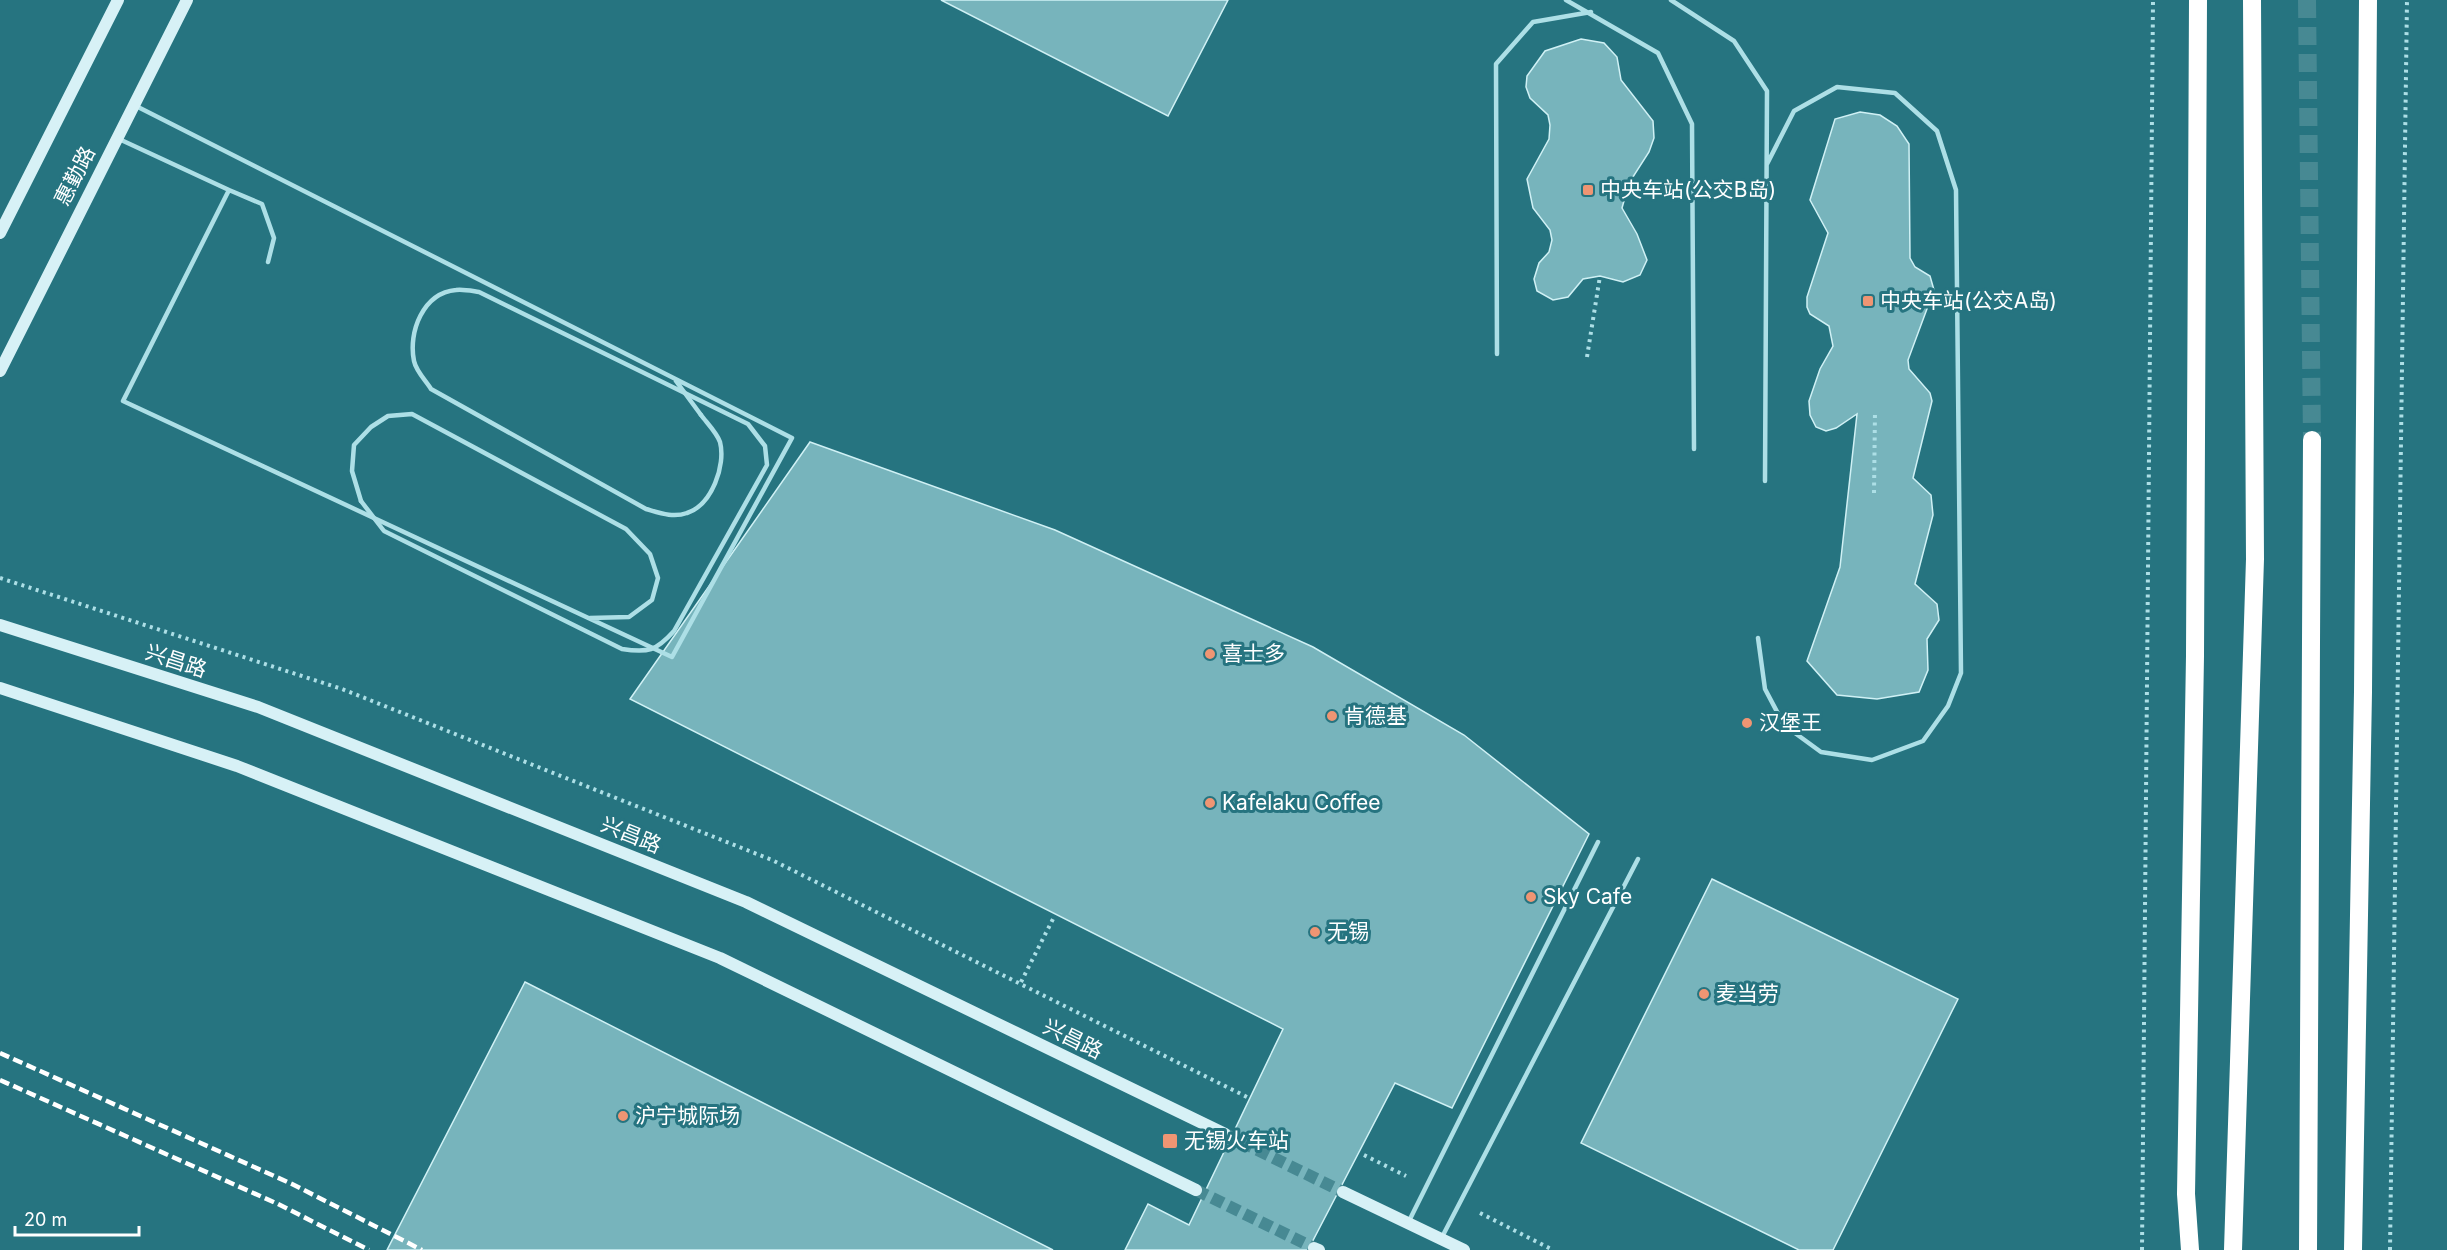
<svg xmlns="http://www.w3.org/2000/svg" width="2447" height="1250" font-family="Inter,'Noto Sans SC',sans-serif">
  <style>
    .building { fill: #77b4bc; stroke: #d0f1f5; stroke-width: 1.5 }
    .lines { fill: none; stroke-linecap: round; stroke-linejoin: round }
    .secondary-tunnel { stroke: #478993; stroke-width: 12; stroke-dasharray: 12 6; stroke-linecap: butt }
    .highway-tunnel { stroke: #478993; stroke-width: 18; stroke-dasharray: 18 9; stroke-linecap: butt }
    .path { stroke: #addfe6; stroke-width: 4; stroke-dasharray: 3 4.5; stroke-linecap: butt }
    .lane { stroke: #addfe6; stroke-width: 4.5 }
    .secondary { stroke: #d7f1f6; stroke-width: 12 }
    .highway { stroke: #fff; stroke-width: 18 }
    .rail { stroke: #fff; stroke-width: 4.5; stroke-dasharray: 10 4.5; stroke-linecap: butt }
    .lane-bridge { stroke: #addfe6; stroke-width: 4.5 }
    .poi-dot { fill: #ef9573; stroke: #267480; stroke-width: 2 }
    .labels { text-anchor: middle; stroke-width: 6; stroke-linejoin: round; paint-order: stroke }
    .street-label { font-size: 21px; fill: #fff; stroke: #267480 }
    .poi-label { font-size: 21px; fill: #fff; stroke: #267480; text-anchor: start }
  </style>
  <rect width="100%" height="100%" fill="#267480"/>
  <path class="building" d="M941,0H1228L1168,116Z
    M1581,39L1604,43L1617,57L1621,80L1653,121L1654,138L1649,152L1629,183L1622,208L1637,234L1647,260L1640,275L1623,282L1600,276L1583,279L1568,297L1553,300L1537,291L1534,279L1539,263L1549,252L1552,240L1550,230L1533,208L1527,179L1549,139L1550,125L1548,115L1530,98L1526,87L1527,76L1545,51Z
    M1860,112L1880,115L1897,126L1909,144L1910,258L1915,267L1930,276L1934,290L1908,360L1909,369L1930,393L1932,401L1913,478L1931,495L1933,515L1915,584L1937,604L1939,620L1927,639L1928,670L1919,692L1877,699L1837,695L1807,661L1840,567L1857,414L1836,428L1826,431L1816,427L1810,415L1809,401L1820,369L1833,346L1829,326L1810,314L1807,307V297L1828,233L1810,200L1835,119Z
    M810,442L1055,530L1313,647L1464,735L1589,834L1452,1108L1395,1083L1308,1250H1125L1148,1204L1189,1225L1283,1029L630,699Z
    M1712,879L1958,999L1833,1250H1799L1581,1143Z
    M525,982L1053,1250H387Z"/>
  <g class="lines">
    <path class="secondary-tunnel" d="M1225,1134L1343,1192
      M1196,1190L1314,1248"/>
    <path class="highway-tunnel" d="M2307,0L2312,440"/>
    <path class="path" d="M1587,357L1600,276
      M1874,493L1875,411
      M0,578L342,689L772,860L1247,1097
      M1021,982L1054,917
      M1364,1155L1406,1176
      M1480,1213L1553,1250
      M2142,1250L2153,0
      M2390,1250L2407,0"/>
    <path class="lane" d="M1566,0L1658,53L1692,124L1694,449
      M1671,0L1734,41L1767,91L1765,481
      M119,139L229,190L123,401L672,657L792,438L134,105
      M229,190L262,204L274,238L268,262
      M1497,354L1496,64L1533,22L1591,12
      M676,381L701,415
      M361,501L352,471L354,445L371,427L388,416L412,414L626,529L650,554L658,578L652,600L629,617L590,618
      M1758,638L1765,689L1784,725L1821,752L1872,760L1923,741L1948,706L1961,673L1956,190L1937,131L1895,93L1837,87L1794,111L1767,164
      M1409,1221L1598,842
      M1441,1239L1638,859"/>
    <path class="secondary" d="M0,233L118,0
      M0,371L187,0
      M0,625L258,707L746,902L1225,1134
      M0,688L237,766L720,958L1196,1190
      M1343,1192L1464,1250
      M1314,1248L1319,1250"/>
    <path class="highway" d="M2190,1250L2186,1194L2195,656L2198,0
      M2233,1250L2255,559L2252,0
      M2308,1250L2312,440
      M2353,1250L2363,692L2368,0"/>
    <path class="rail" d="M0,1053L292,1184L422,1250
      M0,1080L278,1204L369,1250"/>
    <path class="lane-bridge" d="M361,501L384,531L622,649C648,653 656,651 674,631L767,465L765,446L748,424L479,292C472,291 463,289 456,290C423,293 408,332 414,361C416,371 426,381 431,389L646,509C660,513 673,518 687,513C712,505 726,465 720,442C717,433 707,423 701,415"/>
  </g>
  <g class="poi-dot">
    <rect x="1582" y="184" width="12" height="12" rx="3"/>
    <rect x="1862" y="295" width="12" height="12" rx="3"/>
    <circle cx="1210" cy="654" r="6"/>
    <circle cx="1332" cy="716" r="6"/>
    <circle cx="1747" cy="723" r="6"/>
    <circle cx="1210" cy="803" r="6"/>
    <circle cx="1531" cy="897" r="6"/>
    <circle cx="1315" cy="932" r="6"/>
    <circle cx="1704" cy="994" r="6"/>
    <circle cx="623" cy="1116" r="6"/>
    <rect x="1162" y="1133" width="16" height="16" rx="3"/>
  </g>
  <g class="labels">
    <g class="street-label">
      <text transform="translate(75 176) rotate(-63)" y="7">惠勤路</text>
      <text transform="translate(176 661) rotate(18)" y="7">兴昌路</text>
      <text transform="translate(631 835) rotate(22)" y="7">兴昌路</text>
      <text transform="translate(1073 1039) rotate(26)" y="7">兴昌路</text>
    </g>
    <g class="poi-label">
      <text x="1600" y="197">中央车站(公交B岛)</text>
      <text x="1880" y="308">中央车站(公交A岛)</text>
      <text x="1222" y="661">喜士多</text>
      <text x="1344" y="723">肯德基</text>
      <text x="1759" y="730">汉堡王</text>
      <text x="1222" y="810">Kafelaku Coffee</text>
      <text x="1543" y="904">Sky Cafe</text>
      <text x="1327" y="939">无锡</text>
      <text x="1716" y="1001">麦当劳</text>
      <text x="635" y="1123">沪宁城际场</text>
      <text x="1184" y="1148">无锡火车站</text>
    </g>
  </g>
  <path d="M15 1226v9h124v-9" fill="none" stroke="#ffffff" stroke-width="3"/>
  <text x="24" y="1226" font-size="18" fill="#ffffff" stroke="#267480" stroke-width="4.5" paint-order="stroke">20 m</text>
</svg>
